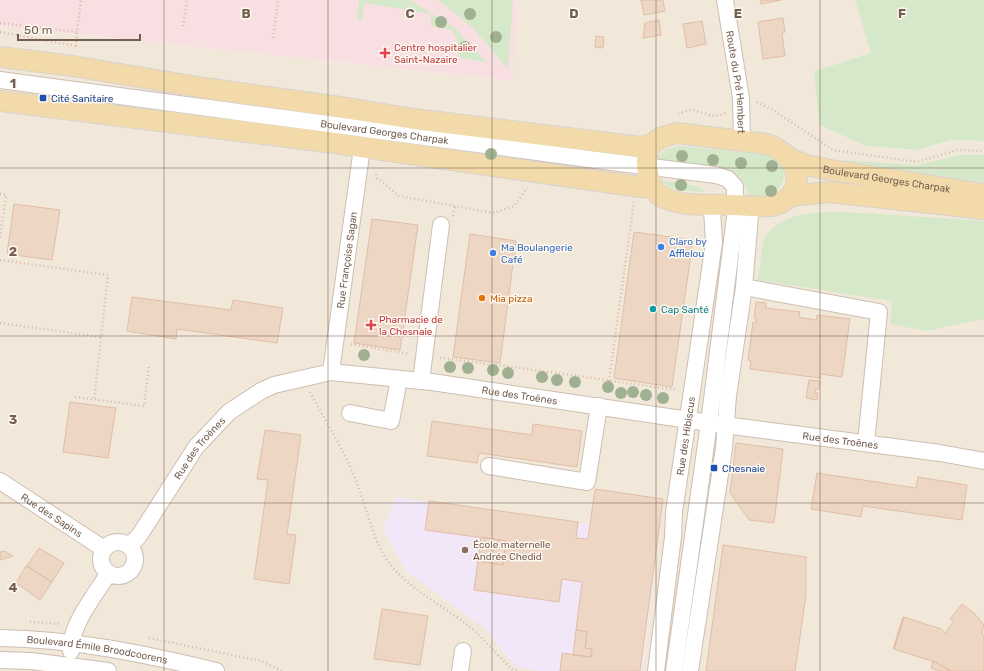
<svg xmlns="http://www.w3.org/2000/svg" width="984" height="671" font-family="Rubik,sans-serif">
  <style>
    .residential { fill: #f2e8da }
    .education { fill: #f2e7f8 }
    .medical { fill: #f8dfe2 }
    .green { fill: #d6e8ca }
    .building { fill: #eed6c5; stroke: #e0bea7 }
    .lines { fill: none; stroke-linecap: round; stroke-linejoin: round }
    .minor-casing { stroke: #cdbeb1; stroke-width: 18 }
    .major-casing { stroke: #d8d2ce; stroke-width: 22 }
    .path { stroke: #d4baa8; stroke-width: 2.5; stroke-dasharray: 1 3; stroke-linecap: butt }
    .minor { stroke: #fff; stroke-width: 16 }
    .major { stroke: #f3daaa; stroke-width: 20 }
    .tree { fill: #a0b192 }
    .grid { fill: none; stroke: #745e50; stroke-width: 1; stroke-opacity: 0.55 }
    .health-dot { fill: #e0444e; stroke: #fef9f1; stroke-width: 1.5 }
    .transit-dot { fill: #1a4fb4; stroke: #fef9f1; stroke-width: 1.5 }
    .shop-dot { fill: #3f7fe0; stroke: #fef9f1; stroke-width: 1.5 }
    .food-dot { fill: #e8710a; stroke: #fef9f1; stroke-width: 1.5 }
    .culture-dot { fill: #0f9aa8; stroke: #fef9f1; stroke-width: 1.5 }
    .education-dot { fill: #8d6e63; stroke: #fef9f1; stroke-width: 1.5 }
    .labels { text-anchor: middle; stroke-width: 3; stroke-linejoin: round; paint-order: stroke }
    .health-label { font-size: 10px; fill: #be3a42; stroke: #fef9f1; text-anchor: start }
    .street-label { font-size: 10px; fill: #745e50; stroke: #fef9f1 }
    .transit-label { font-size: 10px; fill: #164399; stroke: #fef9f1; text-anchor: start }
    .shop-label { font-size: 10px; fill: #366cbe; stroke: #fef9f1; text-anchor: start }
    .food-label { font-size: 10px; fill: #c56008; stroke: #fef9f1; text-anchor: start }
    .culture-label { font-size: 10px; fill: #0d838f; stroke: #fef9f1; text-anchor: start }
    .education-label { font-size: 10px; fill: #785e54; stroke: #fef9f1; text-anchor: start }
    .grid-label { font-size: 13px; text-anchor: middle; font-weight: bold; fill: #745e50; stroke: #fef9f1; stroke-width: 3; stroke-linejoin: round; paint-order: stroke }
  </style>
  <rect width="100%" height="100%" fill="#fbf5eb"/>
  <path class="residential" d="M518,0H855L872,53L814,71L819,125L866,146L917,150L951,140L984,141V671H0V26L511,81Z"/>
  <path class="education" d="M595,489L663,499L642,671H539L516,667L482,626L406,571L383,529L395,497L590,524Z"/>
  <path class="medical" d="M0,0H518L512,81L0,26Z"/>
  <path class="green" d="M359,0H410L455,28L486,62L461,58L456,52L458,41L452,30L431,26V14L365,3L362,20L357,19Z
    M438,0H513L508,69L472,27Z
    M855,0H984V141L951,140L917,150L866,146L819,125L814,71L871,53Z
    M678,146L763,154C767,155 772,157 775,159C791,169 783,192 768,197C763,199 754,196 749,196C744,182 742,176 728,170L657,159L664,150Z
    M959,155H984V182L843,164L845,160L917,165Z
    M660,180L697,186L706,192C689,191 672,193 660,180Z
    M864,213L984,221V319L926,331L890,324L892,301L758,280C760,271 761,244 765,237C787,206 832,213 864,213Z"/>
  <path class="building" d="M641,0H663L665,11L644,15Z
    M760,0H781L761,4Z
    M783,18L785,32L782,33L785,56L763,59L758,22Z
    M659,20L661,35L643,38L645,23Z
    M702,21L706,44L687,48L683,24Z
    M596,36L604,37L603,48L595,47Z
    M14,204L60,210L52,260L7,254Z
    M372,219L418,225L400,350L354,343Z
    M634,232L693,240L672,387L614,378Z
    M470,234L516,241L500,363L453,357Z
    M132,297L231,310L233,300L283,308L277,343L177,329L176,339L127,331Z
    M756,302L766,303V308L800,312L799,317L816,320L817,315L850,319L842,377L821,374L820,378L750,369L751,361L748,360L753,322L756,323V318H754Z
    M809,380L820,381L819,389H816L815,393H818L817,400L806,398Z
    M70,402L116,408L108,458L63,452Z
    M432,421L532,435L533,424L582,431L577,467L479,453L477,463L427,456Z
    M265,430L301,435L287,534L296,535L289,584L254,579L268,480L257,479Z
    M736,443L783,449L774,523L749,520L730,493Z
    M817,473L916,488L918,477L967,485L962,520L863,506L861,517L811,509Z
    M595,489L663,499L640,671H560L562,653L591,657L592,649L585,648L587,632L576,630L582,582L562,579L559,602L474,590L478,561L503,565L506,541L425,530L429,501L578,522L576,538L588,539Z
    M481,537L506,541L503,565L478,561Z
    M723,545L806,557V595L795,671H706Z
    M39,548L64,563L52,582L27,566Z
    M5,551L13,556L0,560V552Z
    M26,566L52,582L40,600L16,583Z
    M962,604L974,613L984,625L982,633L984,636V671H951L935,662L894,649L904,617L941,629L945,633L954,621L950,619Z
    M382,609L428,616L420,665L374,659Z
    M903,617H904L894,649H893Z
    M576,630L587,632L585,648L592,649L591,657L573,655Z
    M933,661L935,662L951,671H940L931,668Z"/>
  <g class="lines">
    <g class="minor-casing">
      <g id="minor">
        <path id="s1" d="M725,0L741,98L742,141"/>
        <path id="s2" d="M0,80L611,162L716,175L728,179L735,187V217L709,423L674,671"/>
        <path d="M744,287L879,312L866,443"/>
        <path id="s3" d="M331,372L362,148"/>
        <path d="M421,381L441,225"/>
        <path d="M350,413L391,421L399,379"/>
        <path d="M489,466L587,482L599,406"/>
        <path id="s4" d="M0,481L104,549"/>
        <circle cx="118" cy="559" r="17"/>
        <path id="s5" d="M129,546L139,536L196,447L229,412L261,391L274,385L331,372L432,382L709,423L940,453L984,461"/>
        <path id="s6" d="M0,638C74,639 145,654 216,671"/>
        <path d="M71,651C69,627 96,593 109,573"/>
        <path d="M0,660L31,661L108,671"/>
        <path d="M460,671L463,651"/>
        <path id="s7" d="M656,671L673,537L674,512L714,243L712,209L706,205"/>
        <path d="M690,671L724,448L728,396L744,287L750,216L754,207"/>
      </g>
    </g>
    <g class="major-casing">
      <g id="major">
        <path d="M0,57L73,66L204,88L340,107L414,119L641,147L652,144"/>
        <path d="M0,101L334,143L640,187H652"/>
        <path d="M677,133L767,144C787,150 807,174 791,195C787,200 777,206 770,206C758,208 746,205 734,205C710,204 679,208 659,195C647,186 643,156 652,144C658,137 669,135 677,133Z"/>
        <path id="s8" d="M791,159L806,165L831,170L984,194"/>
        <path d="M790,196L829,192L984,209"/>
      </g>
    </g>
    <path class="path" d="M0,23L77,32L81,0
      M183,26L187,0
      M0,32L76,46L75,48
      M273,38L278,0
      M76,46L77,32
      M757,102L773,110L833,150L917,162L957,150L984,151
      M678,114C682,113 687,110 691,110C703,111 713,120 725,113
      M376,174L377,178L399,196L494,213L514,206L527,188
      M0,194L6,195L0,238
      M453,216L455,207
      M0,260L108,275L94,400
      M0,323L101,337
      M351,344L409,354
      M440,358L521,368L677,390
      M609,381L634,202
      M310,392C326,422 344,450 356,481C367,507 372,540 389,563C410,590 444,606 470,627C485,640 498,656 513,670L519,671
      M75,397L144,406L149,365
      M30,622L61,624
      M149,638L261,661L282,671"/>
    <use href="#minor" class="minor"/>
    <use href="#major" class="major"/>
  </g>
  <g class="tree">
    <circle cx="470" cy="14" r="6"/>
    <circle cx="441" cy="22" r="6"/>
    <circle cx="496" cy="37" r="6"/>
    <circle cx="465" cy="47" r="6"/>
    <circle cx="491" cy="154" r="6"/>
    <circle cx="682" cy="156" r="6"/>
    <circle cx="713" cy="160" r="6"/>
    <circle cx="741" cy="163" r="6"/>
    <circle cx="772" cy="166" r="6"/>
    <circle cx="681" cy="185" r="6"/>
    <circle cx="771" cy="191" r="6"/>
    <circle cx="364" cy="355" r="6"/>
    <circle cx="450" cy="367" r="6"/>
    <circle cx="468" cy="368" r="6"/>
    <circle cx="493" cy="370" r="6"/>
    <circle cx="508" cy="373" r="6"/>
    <circle cx="542" cy="377" r="6"/>
    <circle cx="557" cy="380" r="6"/>
    <circle cx="575" cy="382" r="6"/>
    <circle cx="608" cy="387" r="6"/>
    <circle cx="633" cy="392" r="6"/>
    <circle cx="621" cy="393" r="6"/>
    <circle cx="646" cy="395" r="6"/>
    <circle cx="663" cy="398" r="6"/>
  </g>
  <path class="grid" d="M164,0V671M328,0V671M492,0V671M656,0V671M820,0V671M0,168H984M0,336H984M0,503H984"/>
  <g class="health-dot">
    <path d="M383 47h4v4h4v4h-4v4h-4v-4h-4v-4h4z"/>
    <path d="M369 319h4v4h4v4h-4v4h-4v-4h-4v-4h4z"/>
  </g>
  <g class="transit-dot">
    <rect x="39" y="94" width="8" height="8" rx="2"/>
    <rect x="710" y="464" width="8" height="8" rx="2"/>
  </g>
  <g class="shop-dot">
    <circle cx="661" cy="247" r="4"/>
    <circle cx="493" cy="253" r="4"/>
  </g>
  <circle class="food-dot" cx="482" cy="298" r="4"/>
  <circle class="culture-dot" cx="653" cy="309" r="4"/>
  <circle class="education-dot" cx="465" cy="550" r="4"/>
  <g class="labels">
    <g class="health-label">
      <text x="394" y="51">Centre hospitalier<tspan x="394" dy="12">Saint-Nazaire</tspan></text>
      <text x="379" y="323">Pharmacie de<tspan x="379" dy="12">la Chesnaie</tspan></text>
    </g>
    <g class="street-label">
      <text dy="4" stroke="none"><textPath href="#s1" startOffset="83">Route du Pré Hembert</textPath></text>
      <text dy="4" stroke="none"><textPath href="#s2" startOffset="388">Boulevard Georges Charpak</textPath></text>
      <text dy="4" stroke="none"><textPath href="#s8" startOffset="98">Boulevard Georges Charpak</textPath></text>
      <text dy="4" stroke="none"><textPath href="#s3" startOffset="113">Rue Françoise Sagan</textPath></text>
      <text dy="4" stroke="none"><textPath href="#s5" startOffset="469">Rue des Troënes</textPath></text>
      <text dy="4" stroke="none"><textPath href="#s7" startOffset="237">Rue des Hibiscus</textPath></text>
      <text dy="4" stroke="none"><textPath href="#s5" startOffset="793">Rue des Troënes</textPath></text>
      <text dy="4" stroke="none"><textPath href="#s5" startOffset="121">Rue des Troënes</textPath></text>
      <text dy="4" stroke="none"><textPath href="#s4" startOffset="62">Rue des Sapins</textPath></text>
      <text dy="4" stroke="none"><textPath href="#s6" startOffset="98">Boulevard Émile Broodcoorens</textPath></text>
    </g>
    <g class="transit-label">
      <text x="51" y="102">Cité Sanitaire</text>
      <text x="722" y="472">Chesnaie</text>
    </g>
    <g class="shop-label">
      <text x="669" y="245">Claro by<tspan x="669" dy="12">Afflelou</tspan></text>
      <text x="501" y="251">Ma Boulangerie<tspan x="501" dy="12">Café</tspan></text>
    </g>
    <g class="food-label">
      <text x="490" y="302">Mia pizza</text>
    </g>
    <g class="culture-label">
      <text x="661" y="313">Cap Santé</text>
    </g>
    <g class="education-label">
      <text x="473" y="548">École maternelle<tspan x="473" dy="12">Andrée Chedid</tspan></text>
    </g>
  </g>
  <g class="grid-label">
    <text x="246" y="18">B</text>
    <text x="410" y="18">C</text>
    <text x="574" y="18">D</text>
    <text x="738" y="18">E</text>
    <text x="902" y="18">F</text>
    <text x="13" y="88">1</text>
    <text x="13" y="256">2</text>
    <text x="13" y="424">3</text>
    <text x="13" y="592">4</text>
  </g>
  <path d="M18 34v6h122v-6" fill="none" stroke="#745e50" stroke-width="2"/>
  <text x="24" y="34" font-size="12" fill="#745e50" stroke="#fef9f1" stroke-width="3" paint-order="stroke">50 m</text>
</svg>
